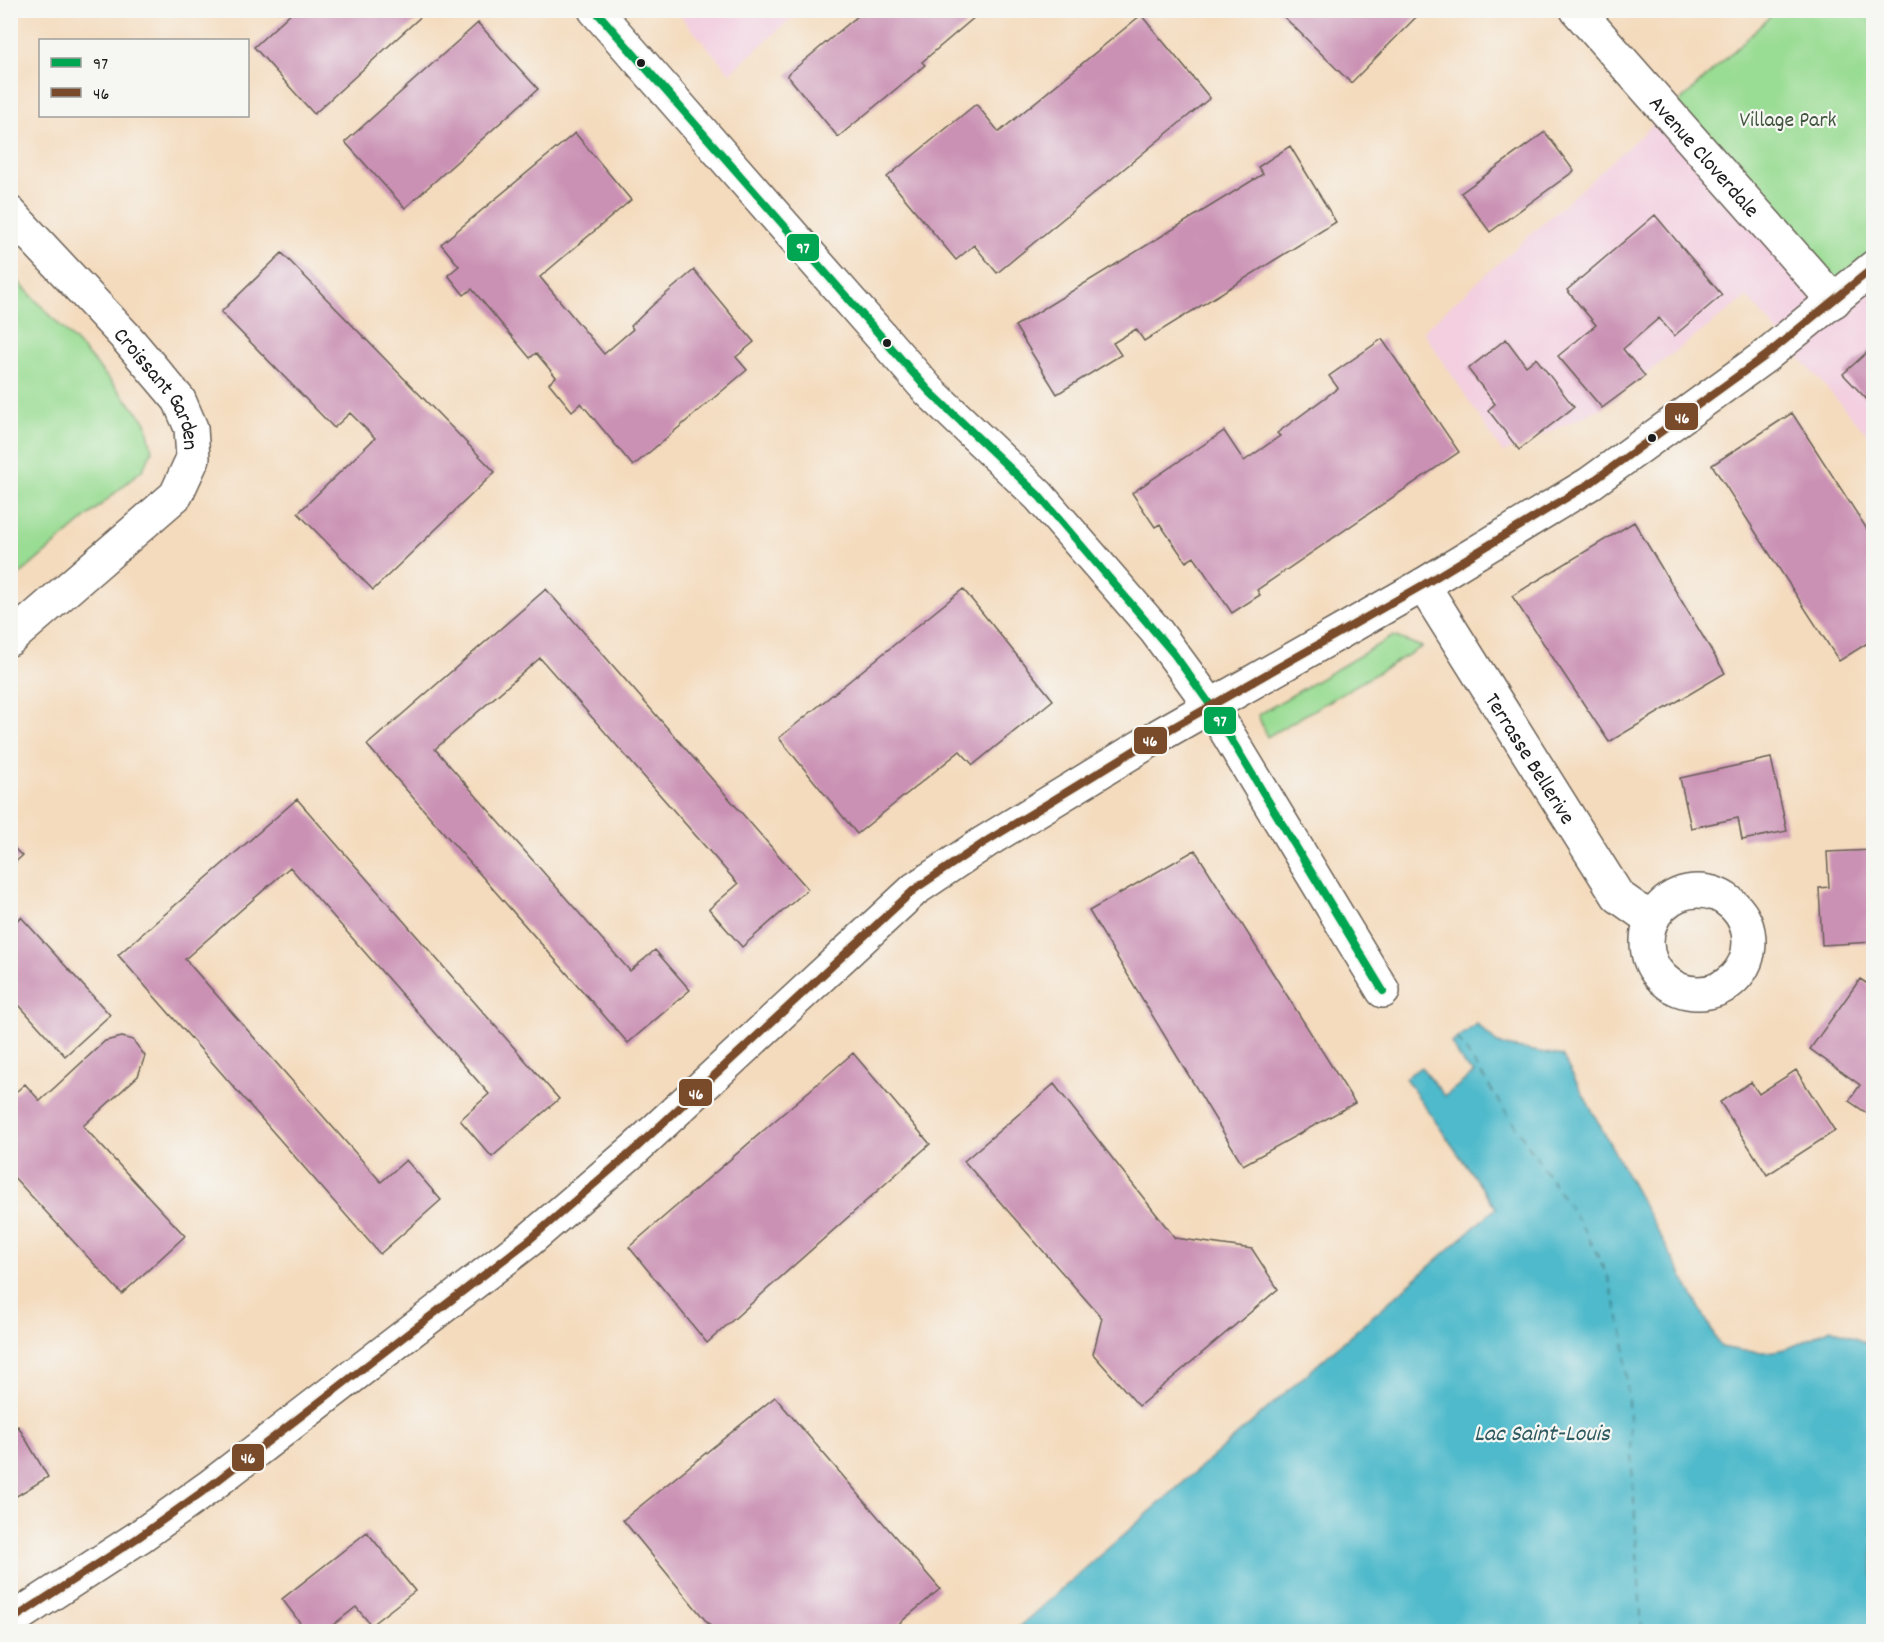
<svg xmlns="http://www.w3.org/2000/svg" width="1884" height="1642" font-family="Dekko,sans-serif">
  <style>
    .built { fill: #f3cfe0 }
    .green { fill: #99dc93; stroke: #5a7c58; stroke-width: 1.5 }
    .water { fill: #4fbacb; stroke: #366b74; stroke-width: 1.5 }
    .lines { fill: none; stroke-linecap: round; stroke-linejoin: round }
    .ferry { stroke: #305b62; stroke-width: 1.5; stroke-dasharray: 8 6; stroke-linecap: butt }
    .building { fill: #ca91b4 }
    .minor-casing { stroke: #685f55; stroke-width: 36 }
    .tertiary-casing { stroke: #685f55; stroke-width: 36 }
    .minor { stroke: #fff; stroke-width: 33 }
    .tertiary { stroke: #fff; stroke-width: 33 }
    .bus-1-casing { stroke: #f6f6f2; stroke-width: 12 }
    .bus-2-casing { stroke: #f6f6f2; stroke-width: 12 }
    .bus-1 { stroke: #00a651; stroke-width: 8 }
    .bus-2 { stroke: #7a4b2a; stroke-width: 8 }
    .bus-dot { fill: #1c1c1c; stroke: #f6f6f2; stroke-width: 2 }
    .labels { text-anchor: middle; stroke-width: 4.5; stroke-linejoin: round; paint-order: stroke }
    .park-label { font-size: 22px; fill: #425640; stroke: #f6f6f2 }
    .street-label { font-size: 22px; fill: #1c1c1c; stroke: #f6f6f2 }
    .water-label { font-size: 24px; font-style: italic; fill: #305b62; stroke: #f6f6f2 }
    .line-badge { stroke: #f6f6f2; stroke-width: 2 }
    .badge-label { font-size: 16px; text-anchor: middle; font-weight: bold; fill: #fff }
  </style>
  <rect width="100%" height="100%" fill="#f6f6f2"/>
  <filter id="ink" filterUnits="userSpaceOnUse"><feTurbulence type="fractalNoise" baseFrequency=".0167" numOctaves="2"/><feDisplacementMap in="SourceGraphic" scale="12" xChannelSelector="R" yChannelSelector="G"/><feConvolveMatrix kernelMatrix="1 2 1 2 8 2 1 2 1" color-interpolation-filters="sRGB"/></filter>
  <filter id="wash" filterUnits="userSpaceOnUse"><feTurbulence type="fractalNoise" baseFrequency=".008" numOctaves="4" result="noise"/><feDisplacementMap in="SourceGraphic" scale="24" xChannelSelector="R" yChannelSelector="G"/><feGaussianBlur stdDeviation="1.35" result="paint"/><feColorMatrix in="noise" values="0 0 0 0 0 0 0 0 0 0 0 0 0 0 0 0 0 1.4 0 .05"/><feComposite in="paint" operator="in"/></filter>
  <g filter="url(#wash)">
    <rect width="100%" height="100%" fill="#f4dbbe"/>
    <path class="built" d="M676,11H800L730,73Z
      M1775,11H1873V441L1747,297L1600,409L1503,453L1423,331L1750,37Z"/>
    <path class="green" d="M1776,11H1873V264L1834,301L1668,113Z
      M11,274L87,354L146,422L152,451L143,469L11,582Z
      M1393,636L1422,647L1267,737L1258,715Z"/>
    <path class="water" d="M1477,1024L1496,1042L1505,1046L1562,1056L1721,1347C1772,1358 1787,1351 1831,1328L1873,1346V1631H1014L1496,1208L1405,1078L1421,1067L1445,1096L1474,1073L1464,1065L1451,1043Z"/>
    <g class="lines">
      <path class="ferry" d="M1458,1039L1588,1236L1608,1277L1624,1336L1642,1632"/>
    </g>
    <g id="blocks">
      <path class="building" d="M294,10H428L314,114L254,47Z
        M865,10H983L922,62L925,65L838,137L787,75Z
        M1277,10H1423L1351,83Z
        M1141,15L1210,98L997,273L974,245L956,260L887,177L976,104L999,132Z
        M478,23L538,89L405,208L345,142Z
        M1545,132L1574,171L1490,232L1461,193Z
        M575,133L631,200L540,277L604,354L633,329L631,326L654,304L694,270L754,342L736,357L747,370L633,466L581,403L572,411L549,383L556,377L536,353L530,358L472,289L464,295L448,275L459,266L441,244Z
        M1290,146L1336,222L1144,341L1136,329L1113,343L1121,355L1057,394L1015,326L1263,174L1258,167Z
        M1655,215L1722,295L1674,336L1659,318L1623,349L1645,376L1602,408L1558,356L1596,325L1567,290Z
        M282,253L495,472L373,590L298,513L375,438L350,413L334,428L221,312Z
        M1382,339L1459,452L1257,590L1260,595L1232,613L1194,557L1186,562L1160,524L1155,527L1132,493L1224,431L1244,461L1280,436L1277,433L1338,388L1329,376Z
        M1506,339L1526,366L1536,358L1574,407L1519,450L1488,410L1495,404L1468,369Z
        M1874,346V407L1843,374Z
        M1792,413L1874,540V639L1839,661L1712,465Z
        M1634,522L1725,673L1609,742L1512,596Z
        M546,589L808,889L742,947L709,909L738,884L540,658L435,749L630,971L655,950L690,990L628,1043L367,745Z
        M963,589L1053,700L973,765L960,751L857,834L779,738Z
        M1771,758L1787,831L1742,840L1738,818L1691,828L1680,778Z
        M297,799L559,1099L492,1157L460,1120L489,1094L290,867L185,959L381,1182L406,1160L441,1200L380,1254L118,955Z
        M10,844L22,856L10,867Z
        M1195,850L1355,1103L1243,1165L1089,911Z
        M1874,850V942L1822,945L1819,888L1829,887L1827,852Z
        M21,917L110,1015L65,1056L10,995V927Z
        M1860,979L1874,988V1118L1849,1101L1860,1085L1810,1049Z
        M122,1037L133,1040L145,1056L138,1076L83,1126L185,1236L122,1294L10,1173V1097L25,1084L40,1101L105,1041Z
        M853,1053L930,1144L707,1343L629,1247Z
        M1796,1070L1835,1131L1767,1175L1720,1102L1751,1082L1759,1094Z
        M1054,1084L1175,1238L1252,1249L1278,1289L1139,1406L1093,1354L1102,1318L964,1161Z
        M775,1397L940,1589L889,1632H715L623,1520Z
        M18,1426L48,1477L10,1500V1431Z
        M367,1532L415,1591L371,1625L356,1607L324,1632H307L282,1599Z"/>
    </g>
  </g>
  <g filter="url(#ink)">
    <use href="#blocks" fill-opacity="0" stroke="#685f55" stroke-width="1.5"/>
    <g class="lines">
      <g class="minor-casing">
        <g id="minor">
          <path id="s1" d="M1577,10L1834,301"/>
          <path id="s2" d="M10,213L124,335L179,400L191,428L193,458L176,495L10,639"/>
          <path id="s3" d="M1423,585L1618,896L1652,920"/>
          <path d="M1211,706L1383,991"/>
          <circle cx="1698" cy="942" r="51"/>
        </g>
      </g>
      <g class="tertiary-casing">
        <path id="tertiary" d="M595,10L929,391L1039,496L1156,631L1211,706
          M10,1621L139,1537L209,1487L528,1241L635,1149L915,889L985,842L1158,736L1423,585L1589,484L1764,357L1874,267"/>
      </g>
      <use href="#minor" class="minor"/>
      <use href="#tertiary" class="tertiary"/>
      <g class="bus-1-casing">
        <path id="bus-1" d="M595,10L929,391L1039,496L1174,654L1211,706L1383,991"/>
      </g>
      <g class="bus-2-casing">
        <path id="bus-2" d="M10,1621L139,1537L209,1487L528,1241L635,1149L915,889L985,842L1158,736L1423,585L1589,484L1764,357L1874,267"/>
      </g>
      <use href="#bus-1" class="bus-1"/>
      <use href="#bus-2" class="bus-2"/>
    </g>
  </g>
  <g class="bus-dot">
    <circle cx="641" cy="63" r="5"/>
    <circle cx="887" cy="343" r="5"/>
    <circle cx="1652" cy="438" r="5"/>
  </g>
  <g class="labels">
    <g class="park-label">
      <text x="1788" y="126">Village Park</text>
    </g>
    <g class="street-label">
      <text dy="8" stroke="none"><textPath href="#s1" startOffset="194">Avenue Cloverdale</textPath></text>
      <text dy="8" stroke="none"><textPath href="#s2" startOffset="232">Croissant Garden</textPath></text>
      <text dy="8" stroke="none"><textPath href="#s3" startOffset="204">Terrasse Bellerive</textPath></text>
    </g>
    <g class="water-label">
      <text x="1542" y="1440">Lac Saint-Louis</text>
    </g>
  </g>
  <g class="line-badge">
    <rect x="786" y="233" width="34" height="29" rx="6" fill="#00a651"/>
    <rect x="1664" y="402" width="35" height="29" rx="6" fill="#7a4b2a"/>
    <rect x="1203" y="706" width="34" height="29" rx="6" fill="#00a651"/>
    <rect x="1133" y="726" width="35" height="29" rx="6" fill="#7a4b2a"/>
    <rect x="678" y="1078" width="35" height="29" rx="6" fill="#7a4b2a"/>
    <rect x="231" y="1443" width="34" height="29" rx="6" fill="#7a4b2a"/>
  </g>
  <g class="badge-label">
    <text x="803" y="253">97</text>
    <text x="1682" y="423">46</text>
    <text x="1220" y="726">97</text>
    <text x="1150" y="746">46</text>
    <text x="696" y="1099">46</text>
    <text x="248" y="1463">46</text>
  </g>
  <rect width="1884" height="1642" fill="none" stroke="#f6f6f2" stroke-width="36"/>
  <rect x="39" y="39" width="210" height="78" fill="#f6f6f2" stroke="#9f9f9c" stroke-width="1.5"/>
  <rect x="51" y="58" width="30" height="9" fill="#00a651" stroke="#9f9f9c" stroke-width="1.5"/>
  <text x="93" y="69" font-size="18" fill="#1c1c1c">97</text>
  <rect x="51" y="88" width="30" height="9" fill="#7a4b2a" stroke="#9f9f9c" stroke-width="1.5"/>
  <text x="93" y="99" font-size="18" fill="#1c1c1c">46</text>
</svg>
